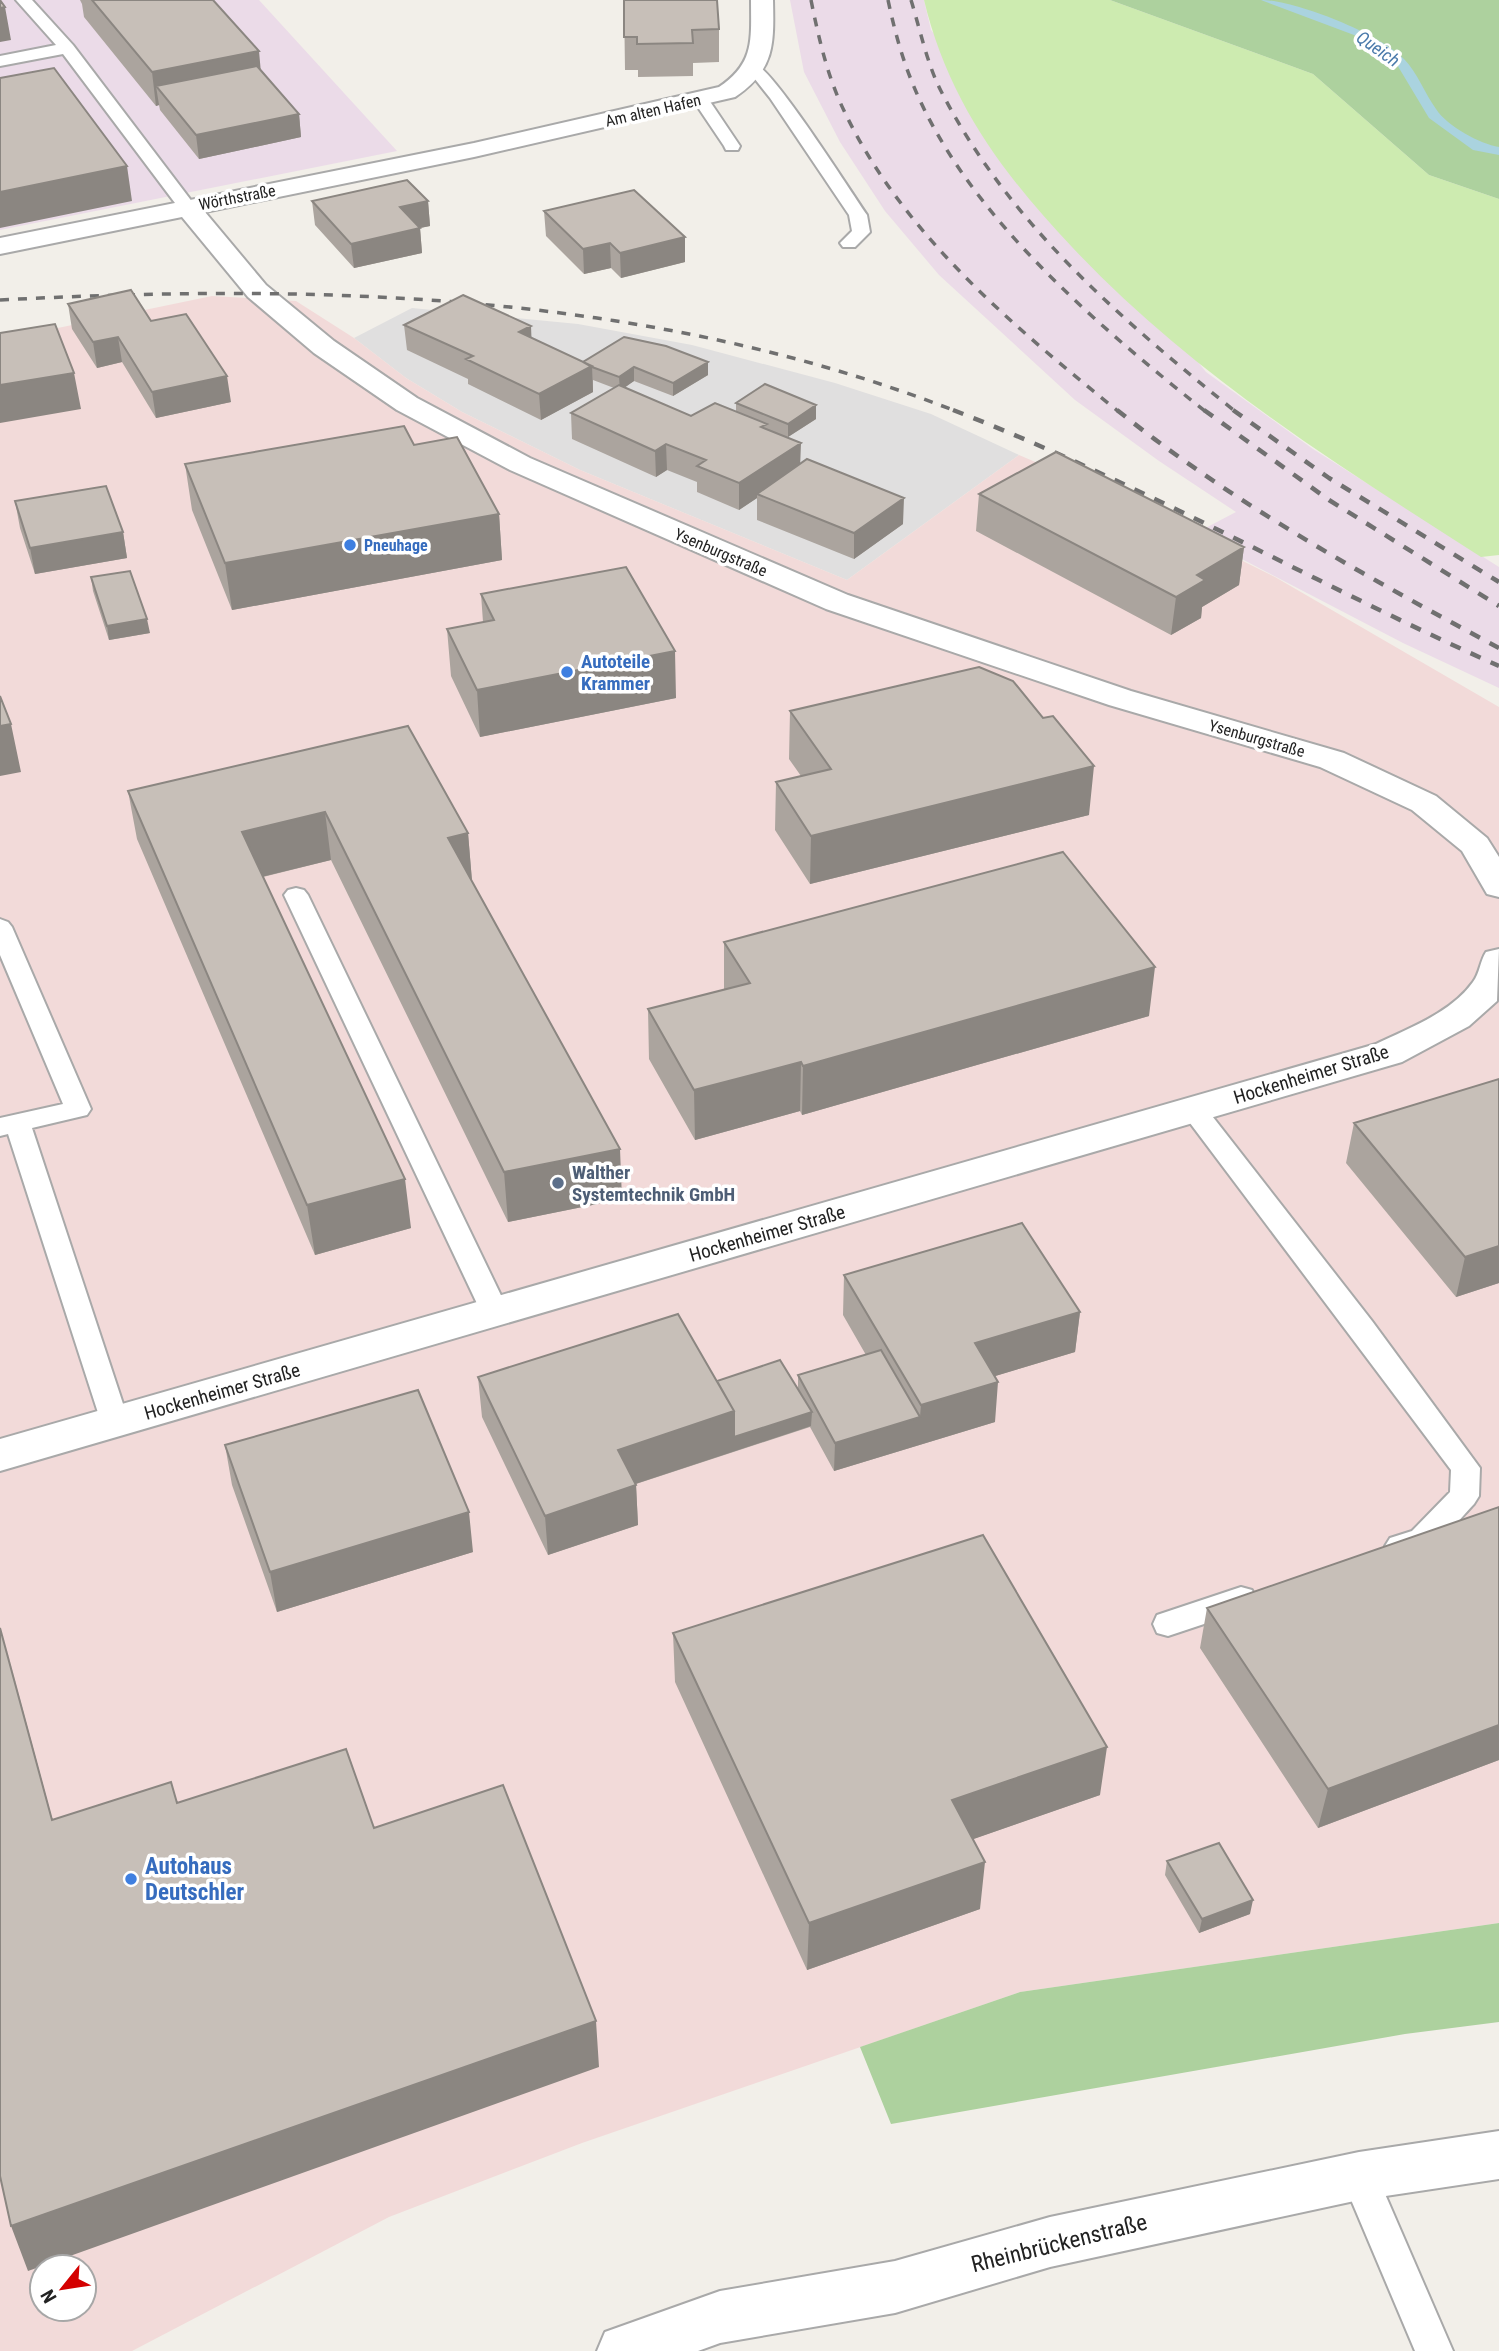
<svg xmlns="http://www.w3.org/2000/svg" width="1499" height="2351" font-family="'Roboto Condensed',sans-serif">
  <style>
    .residential { fill: #e0dfdf }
    .commercial { fill: #f2dad9; fill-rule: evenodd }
    .industrial { fill: #ebdbe8 }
    .grass { fill: #cdebb0 }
    .forest { fill: #add19e }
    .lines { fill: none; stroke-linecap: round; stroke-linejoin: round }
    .stream { fill: #aad3df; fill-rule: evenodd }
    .service-casing { stroke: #a9a9a9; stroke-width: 4 }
    .minor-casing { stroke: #a9a9a9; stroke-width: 4 }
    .tertiary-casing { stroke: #a9a9a9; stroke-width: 4 }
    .service { fill: #fff; fill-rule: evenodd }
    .minor { fill: #fff; fill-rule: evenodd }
    .tertiary { fill: #fff; fill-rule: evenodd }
    .rail-far1 { stroke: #707070; stroke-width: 3.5; stroke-dasharray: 9 9; stroke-linecap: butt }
    .rail { stroke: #707070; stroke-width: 4.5; stroke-dasharray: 11 11; stroke-linecap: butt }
    .wall { fill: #aba49e }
    .shaded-wall { fill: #8b8681 }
    .building { fill: #c7bfb8; stroke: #8b8681; stroke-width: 2 }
    .shop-dot { fill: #3f7fe0; stroke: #fff; stroke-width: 2.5 }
    .service-dot { fill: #5c6f8a; stroke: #fff; stroke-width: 2.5 }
    .labels { text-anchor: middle; stroke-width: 7; stroke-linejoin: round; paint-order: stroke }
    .far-street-label { font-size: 16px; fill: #222; stroke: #fff }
    .far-shop-label { font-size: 16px; font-weight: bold; fill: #366cbe; stroke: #fff; text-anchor: start }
    .far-water-label { font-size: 18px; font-style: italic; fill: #4a7aab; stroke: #fff }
    .shop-label { font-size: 19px; font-weight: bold; fill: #366cbe; stroke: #fff; text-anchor: start }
    .street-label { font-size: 19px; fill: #222; stroke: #fff }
    .service-label { font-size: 19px; font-weight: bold; fill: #4e5e75; stroke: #fff; text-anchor: start }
    .near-shop-label { font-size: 23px; font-weight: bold; fill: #366cbe; stroke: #fff; text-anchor: start }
    .near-street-label { font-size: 23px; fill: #222; stroke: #fff }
  </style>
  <rect width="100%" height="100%" fill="#f2efe9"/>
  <path class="residential" d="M412,308L578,324L692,345L835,383L931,414L1019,455L847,580L580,470L462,412L406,378L354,338Z"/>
  <path class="commercial" d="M212,296L296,301L354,338L406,378L462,412L580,470L847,580L1019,455L1096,488L1275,577L1499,707V1923L1020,1992L582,2143L389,2217L132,2351H0V340ZM42,2267H84V2309H42Z"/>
  <path class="industrial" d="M0,0H259L397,151L0,230Z
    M790,0H924L931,30L1206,372L1313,449L1499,567V688L1403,643L1194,534L1236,512L1159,461L1075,400L939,275L885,211L840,142L804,72Z"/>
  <path class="grass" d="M924,0H1110L1313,74L1429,175L1499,199V555L1481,557C1336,464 1190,373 1072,247C1002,173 948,100 924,0Z"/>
  <path class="forest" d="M1110,0H1499V199L1429,175L1313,74Z
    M1499,1923V2022L1405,2034L891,2124L860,2047L1020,1992Z"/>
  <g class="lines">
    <path class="stream" d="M1261,0C1295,0 1380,34 1404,59C1417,72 1425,94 1436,109C1447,126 1480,144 1499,147V155L1473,150L1429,118L1396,63L1354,35Z"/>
    <g class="service-casing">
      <path id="service" d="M16,0H32L73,45L193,203L196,207L193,211H181L63,54L0,66V56L56,45Z
        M755,64C773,69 851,192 867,215L870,232L855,247H843L840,243L852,231L849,215L770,98L747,69Z
        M701,95L707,97L740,146L738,150H726L724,146L693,100Z
        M296,888L304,890L308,895L509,1312L505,1319L495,1322L485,1319L481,1312L284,895L288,890Z
        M0,919L8,922L12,927L91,1109L87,1115L32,1128L129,1422L125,1430L115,1433L105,1430L101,1422L8,1134L0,1136V1118L63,1104L0,955Z
        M1193,1100L1202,1103L1372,1321L1480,1468L1479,1496L1474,1504C1453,1526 1425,1566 1390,1554L1385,1546L1390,1538L1412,1531L1450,1492L1451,1470L1184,1115L1180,1109L1184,1103Z
        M1241,1587L1252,1590L1256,1599L1252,1608L1168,1636L1157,1633L1153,1624L1157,1615Z
        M1359,2159L1372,2164L1453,2351H1415L1341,2176L1346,2164Z"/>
    </g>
    <g class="minor-casing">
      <path id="minor" d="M751,0H773C774,44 775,70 735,97L474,157L205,212L266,285L334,341L417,398L530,458L848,595L1131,691L1344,753L1436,796L1487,838L1499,857V897L1487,894L1462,851L1412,810L1320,767L1109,705L826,609L510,470L397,410L314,353L248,297L182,217L0,254V238L474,143L719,87C755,63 751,39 751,0Z
        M1499,949L1497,1001L1469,1026L1402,1062L0,1471V1439L1376,1044C1409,1028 1451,1013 1473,982C1480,973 1480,961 1486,952Z"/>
    </g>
    <g class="tertiary-casing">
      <path id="tertiary" d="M1499,2131V2179L1359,2200L1050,2267L895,2313L720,2343L698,2351H597L605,2332L720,2291L895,2261L1050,2217L1359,2152Z"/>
    </g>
    <use href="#service" class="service"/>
    <use href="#minor" class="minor"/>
    <use href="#tertiary" class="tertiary"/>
    <path class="rail-far1" d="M811,0C818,35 826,70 840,102C898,231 1012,325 1119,412
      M888,0C894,28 901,55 912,82C965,214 1097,325 1206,412
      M911,0C920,29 927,64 941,91C1009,224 1122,320 1236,412
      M0,300C323,283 652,292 958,412"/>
    <path class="rail" d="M953,410C1141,483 1315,584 1499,666
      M1117,410C1234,504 1367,577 1499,648
      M1204,410L1329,500L1499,606
      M1233,410L1329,478L1499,582"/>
  </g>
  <path class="wall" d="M80,0H213L261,70L299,114L301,137L199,159L160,110L159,105L156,106L84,17L82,4Z
    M624,0L719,29V62L693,63V76L638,77V70H625Z
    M312,201H428L430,226L420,228L422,253L354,268L315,225Z
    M544,211L685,262L621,278L611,268L584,274L546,236Z
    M68,304L151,321L231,402L156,418L122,362L97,368L72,329Z
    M404,325L531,326V338L583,362L708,375L673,396L634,381L624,387L691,416L736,411V403L816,405V419L788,437L800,464L903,524L854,559L757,520V498L739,510L697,492V482L667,470L656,477L572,439L571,413L614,388L593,380V392L541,420L468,384V379L407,350Z
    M414,445L499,514L502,560L232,610L192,510L185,464Z
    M979,494L1244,547L1239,585L1202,607L1201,618L1171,635L976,531Z
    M15,501L123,532L127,558L35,574L20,528Z
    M91,577L150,633L109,640L93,591Z
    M481,594L676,698L480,737L451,676L447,629L483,622Z
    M790,711L1089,815L810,884L775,830L776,782L801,776L789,759Z
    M408,726L468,833L472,881L622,1199L508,1222L331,860L263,877L411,1228L315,1255L137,839L128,791Z
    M724,942L1149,1016L802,1115L800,1111L695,1140L649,1059L648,1009L724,990Z
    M1354,1123L1499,1283L1456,1297L1346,1163Z
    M844,1275L1080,1312L1075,1352L995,1376V1422L834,1471L810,1427L636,1484L638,1525L548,1555L482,1417L478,1377L717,1381L798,1388V1375L866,1355L843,1315Z
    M225,1445L473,1552L277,1612L232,1485Z
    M1499,1507V1760L1318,1828L1200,1648L1207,1608Z
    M673,1633L1100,1795L973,1839L980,1909L807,1970L675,1682Z
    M1167,1861L1250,1914L1199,1933L1165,1875Z"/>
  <path class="shaded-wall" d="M5,7L11,40L0,42V8Z
    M259,51L262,84L156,86L159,105L156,106L152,72Z
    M299,114L301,137L199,159L196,135Z
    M127,166L132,201L0,228V192Z
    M428,201L430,226L420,228L422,253L354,268L351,244L400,207Z
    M685,237V262L621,278L620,253Z
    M610,243L611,268L584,274L583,249Z
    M531,326L532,351L519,332Z
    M118,337L122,362L97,368L93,342Z
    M708,362V375L673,396V383Z
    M592,366L593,392L541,420L539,394Z
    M634,367V381L620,391L619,377Z
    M74,373L81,409L0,423V385Z
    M227,376L231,402L156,418L152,392Z
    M816,405V419L788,437V424Z
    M801,443L800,469L757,494V498L739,510V483Z
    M666,444L667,470L656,477L655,451Z
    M904,498L903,524L854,559V533Z
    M499,514L502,560L232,610L225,563Z
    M123,532L127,558L35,574L30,548Z
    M1244,547L1239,585L1202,607L1201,618L1171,635L1176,597L1197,575Z
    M147,619L150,633L109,640L107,626Z
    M675,651L676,698L480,737L477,690Z
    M11,724L21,772L0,776V726Z
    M1094,766L1089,815L810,884L811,836Z
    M325,812L331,860L249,880L242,832Z
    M468,833L472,881L448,838Z
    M1155,967L1149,1016L802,1115L803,1066Z
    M801,1062L800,1111L695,1140L694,1090Z
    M620,1149L622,1199L508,1222L504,1172Z
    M405,1179L411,1228L315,1255L307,1205Z
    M1499,1246V1283L1456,1297L1465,1257Z
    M1080,1312L1075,1352L972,1383L975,1343Z
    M998,1382L995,1422L834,1471L835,1443L920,1417L921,1405Z
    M734,1411L812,1412L811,1426L620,1489L618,1450Z
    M636,1485L638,1525L548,1555L545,1516Z
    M469,1512L473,1552L277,1612L270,1572Z
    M0,1625L65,1867L52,1820Z
    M1499,1725V1760L1318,1828L1328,1789Z
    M1107,1747L1100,1795L948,1848L952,1800Z
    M985,1862L980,1909L807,1970L809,1923Z
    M1253,1900L1250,1914L1199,1933L1202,1919Z
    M596,2021L599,2067L28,2271L11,2226Z"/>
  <path class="building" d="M0,0L5,7L0,8Z
    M92,0H213L259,51L152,72Z
    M624,0H717L719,29L692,30L693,43L637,44V37H624Z
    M257,66L299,114L196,135L156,86Z
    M54,68L127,166L0,192V78Z
    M407,180L428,201L400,207L420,228L351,244L312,201Z
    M634,190L685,237L620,253L610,243L583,249L544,211Z
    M131,290L151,321L186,314L227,376L152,392L118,337L93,342L68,304Z
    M463,295L531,326L519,332L592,366L539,394L466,359L473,356L404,325Z
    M55,324L74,373L0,385V333Z
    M624,337L666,346L708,362L673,383L634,367L619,377L592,367L583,362Z
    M765,384L816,405L788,424L736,403Z
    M619,385L691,416L715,403L767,424L761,427L801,443L739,483L697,466L706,460L666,444L655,451L571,413Z
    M404,426L414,445L457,437L499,514L225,563L185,464Z
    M1056,452L1244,547L1197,575L1205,580L1176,597L979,494Z
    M807,459L904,498L854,533L757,494Z
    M106,486L123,532L30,548L15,501Z
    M626,567L675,651L477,690L447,629L494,620L481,594Z
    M130,571L147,619L107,626L91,577Z
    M979,667L1013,681L1043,718L1053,716L1094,766L811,836L776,782L831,769L790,711Z
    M0,696L11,724L0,726Z
    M408,726L468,833L448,838L620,1149L504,1172L325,812L242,832L405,1179L307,1205L128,791Z
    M1063,852L1155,967L803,1066L801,1062L694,1090L648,1009L750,983L724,942Z
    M1499,1079V1246L1465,1257L1354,1123Z
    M1022,1223L1080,1312L975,1343L998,1382L921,1405L844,1275Z
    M678,1314L734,1411L618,1450L636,1485L545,1516L478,1377Z
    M881,1350L920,1417L835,1443L798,1375Z
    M780,1360L812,1412L734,1437V1411L717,1381Z
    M418,1390L469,1512L270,1572L225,1445Z
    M1499,1507V1725L1328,1789L1207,1608Z
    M983,1535L1107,1747L952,1800L985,1862L809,1923L673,1633Z
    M0,1628L52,1820L171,1782L177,1803L346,1749L374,1828L503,1785L596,2021L11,2226L0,2176Z
    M1219,1843L1253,1900L1202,1919L1167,1861Z"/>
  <g class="shop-dot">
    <circle cx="350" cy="545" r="7"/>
    <circle cx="567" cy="672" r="7"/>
    <circle cx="131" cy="1879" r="7"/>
  </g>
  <circle class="service-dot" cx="558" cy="1183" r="7"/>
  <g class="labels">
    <g class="far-street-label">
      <text transform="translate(653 110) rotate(-13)" y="6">Am alten Hafen</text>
      <text transform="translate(237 197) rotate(-11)" y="6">Wörthstraße</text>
      <text transform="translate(721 552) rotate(23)" y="6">Ysenburgstraße</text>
      <text transform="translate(1257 738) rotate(16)" y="6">Ysenburgstraße</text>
    </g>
    <g class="far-shop-label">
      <text x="364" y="551">Pneuhage</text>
    </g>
    <g class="far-water-label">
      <text transform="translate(1378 49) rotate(35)" y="6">Queich</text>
    </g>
    <g class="shop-label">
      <text x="581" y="668">Autoteile<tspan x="581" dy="22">Krammer</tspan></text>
    </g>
    <g class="street-label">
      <text transform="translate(1311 1074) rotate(-17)" y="7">Hockenheimer Straße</text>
      <text transform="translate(767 1233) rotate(-16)" y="7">Hockenheimer Straße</text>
      <text transform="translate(222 1391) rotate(-16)" y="7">Hockenheimer Straße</text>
    </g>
    <g class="service-label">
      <text x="572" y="1179">Walther<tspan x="572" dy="22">Systemtechnik GmbH</tspan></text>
    </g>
    <g class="near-shop-label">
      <text x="145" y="1874">Autohaus<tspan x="145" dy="26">Deutschler</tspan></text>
    </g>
    <g class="near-street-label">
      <text transform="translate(1059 2243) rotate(-14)" y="8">Rheinbrückenstraße</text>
    </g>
  </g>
  <g transform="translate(63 2288) rotate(240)"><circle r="33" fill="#ffffff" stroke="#a7a7a7" stroke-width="2"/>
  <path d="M0-5L12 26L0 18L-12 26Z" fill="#d40000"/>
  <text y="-10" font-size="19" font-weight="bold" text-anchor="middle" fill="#222222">N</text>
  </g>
</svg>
